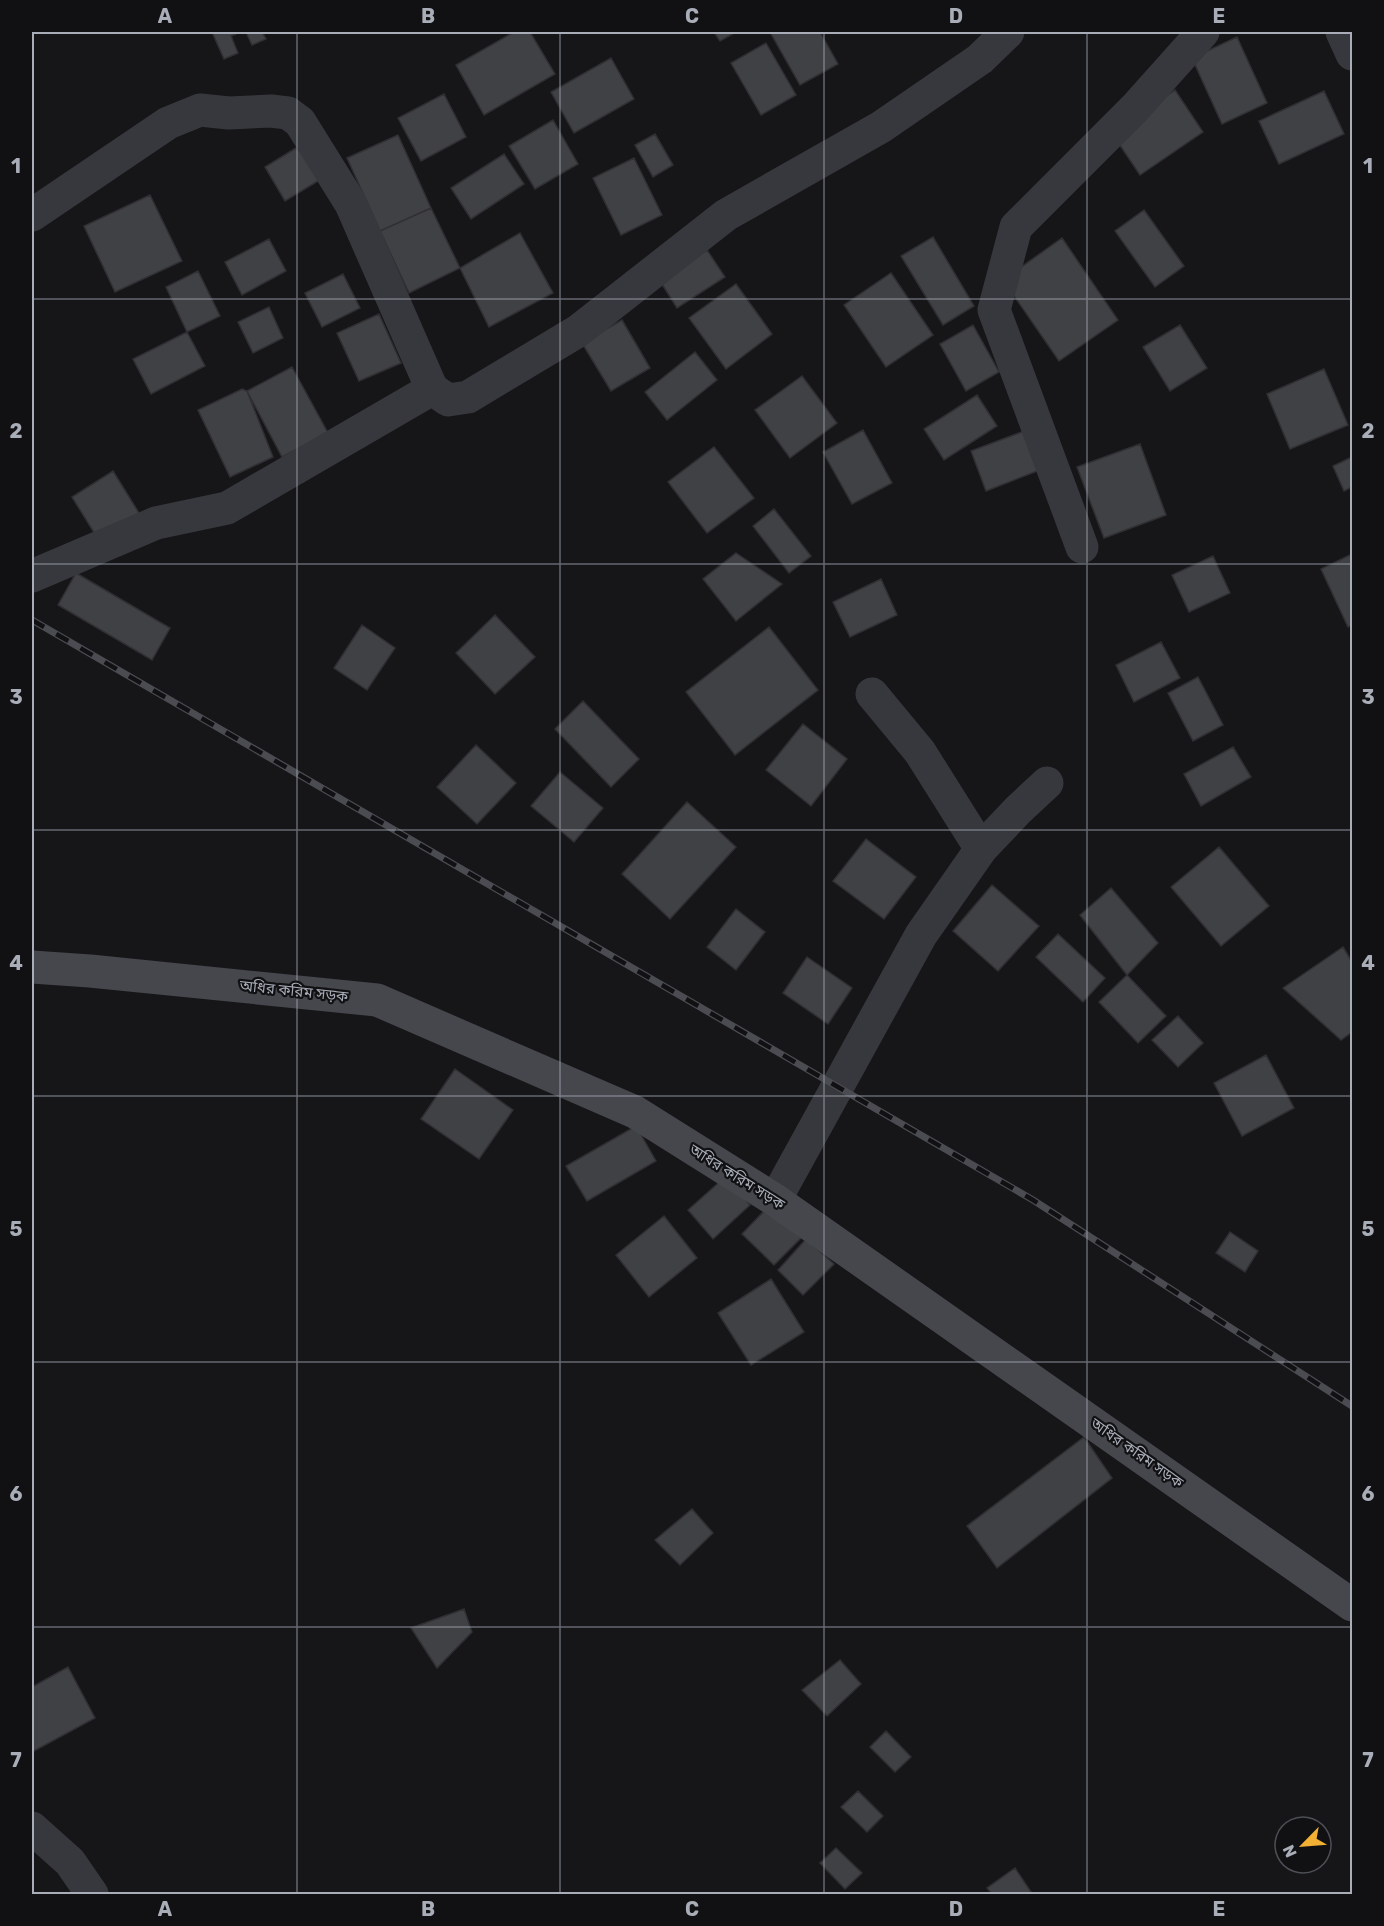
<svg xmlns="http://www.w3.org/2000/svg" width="1384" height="1926" font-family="Rubik,'Noto Sans Bengali',sans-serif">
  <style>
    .building { fill: #404145; stroke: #303034; stroke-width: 1.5 }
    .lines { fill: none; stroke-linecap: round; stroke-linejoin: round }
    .minor { stroke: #37383d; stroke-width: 33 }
    .tertiary { stroke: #37383d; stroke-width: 33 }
    .secondary { stroke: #45474d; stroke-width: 33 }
    .rail-casing { stroke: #4a4c52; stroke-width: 7 }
    .rail { stroke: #111113; stroke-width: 4.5; stroke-dasharray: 14; stroke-linecap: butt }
    .grid { fill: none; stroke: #a8adb8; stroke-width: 1.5; stroke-opacity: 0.55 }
    .labels { text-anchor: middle; stroke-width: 4.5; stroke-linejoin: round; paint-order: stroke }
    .street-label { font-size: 15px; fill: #a8adb8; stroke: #111113 }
    .neatline { fill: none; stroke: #a8adb8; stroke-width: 2 }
    .grid-label { font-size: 20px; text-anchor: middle; font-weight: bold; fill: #a8adb8 }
  </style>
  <rect width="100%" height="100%" fill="#161618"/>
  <path class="building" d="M212,32H240L231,36L238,53L224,59Z
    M246,32H262L266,39L252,45Z
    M514,32H530L555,74L484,115L456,65Z
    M714,32H736L720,41Z
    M770,32H820L838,64L800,85Z
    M1237,37L1267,103L1222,124L1192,58Z
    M766,43L796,95L761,115L731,63Z
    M611,58L634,99L574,133L551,92Z
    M1175,90L1203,132L1140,175L1111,132Z
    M1324,91L1344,134L1279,164L1259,121Z
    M444,94L466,137L421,161L398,118Z
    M553,120L578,164L535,189L509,146Z
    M655,134L673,165L653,177L635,145Z
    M398,135L431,208L380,231L347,158Z
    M296,148L328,175L285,201L265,167Z
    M504,154L524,184L471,219L451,188Z
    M634,158L662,215L621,235L593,178Z
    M150,195L182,261L115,292L84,226Z
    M431,208L460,268L409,293L380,231Z
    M1144,210L1184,266L1155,287L1115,231Z
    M520,233L553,293L489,327L460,268Z
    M933,237L974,306L943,325L901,256Z
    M1062,238L1118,320L1059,361L1003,280Z
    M269,239L286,271L242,295L225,262Z
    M707,250L725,277L677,308L660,281Z
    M198,271L220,316L187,332L166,287Z
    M891,273L933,335L886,367L844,305Z
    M343,274L360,308L322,327L305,293Z
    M736,284L772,334L726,369L689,318Z
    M269,307L283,338L253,353L238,322Z
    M379,314L401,363L359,381L337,333Z
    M622,320L650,368L611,391L582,343Z
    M973,325L999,372L966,391L940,344Z
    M1180,325L1207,368L1170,391L1143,347Z
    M187,332L205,366L151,394L133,359Z
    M695,352L717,380L667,420L645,392Z
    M292,367L328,433L282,457L247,391Z
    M1324,369L1348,425L1290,449L1267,394Z
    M802,376L837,423L790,458L755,410Z
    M242,389L247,391L273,457L230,477L198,410Z
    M977,395L997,426L944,460L924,429Z
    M1035,427L1050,466L986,491L971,451Z
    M863,430L892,483L852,504L823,452Z
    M1140,444L1166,515L1104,538L1077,467Z
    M714,447L754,498L707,533L668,482Z
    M1352,457V487L1344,491L1333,466Z
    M113,471L139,513L98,539L72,497Z
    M774,509L811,556L789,573L753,526Z
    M736,553L782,584L736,621L703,579Z
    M1352,554V625L1348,627L1321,569Z
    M1213,556L1230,593L1189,612L1172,575Z
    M76,573L170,628L152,660L58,605Z
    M881,579L897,615L850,637L833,602Z
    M495,615L535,657L495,694L456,653Z
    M362,625L395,648L367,690L334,668Z
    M769,627L818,690L735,755L686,692Z
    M1161,642L1180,678L1134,702L1116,665Z
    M1198,677L1223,725L1193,741L1168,693Z
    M583,701L639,759L611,787L555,729Z
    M803,724L847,759L811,806L766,770Z
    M476,745L516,783L477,824L437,787Z
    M1233,747L1251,777L1201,806L1184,774Z
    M560,772L603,808L574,842L531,806Z
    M687,802L736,847L670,919L622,874Z
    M866,839L916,877L884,919L833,881Z
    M1219,847L1269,906L1221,946L1171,887Z
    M992,885L1039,926L998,971L953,931Z
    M1111,888L1158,943L1127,975L1080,915Z
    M736,909L765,932L736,970L707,947Z
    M1058,934L1105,978L1083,1002L1036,957Z
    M1343,947L1352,962V1032L1341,1040L1283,988Z
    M807,957L852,988L828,1024L783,993Z
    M1127,975L1166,1016L1138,1043L1099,1002Z
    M1178,1016L1203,1043L1178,1067L1152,1040Z
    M1266,1055L1294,1108L1242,1136L1214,1083Z
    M455,1069L513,1110L479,1159L421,1119Z
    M636,1126L656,1161L587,1201L566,1166Z
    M725,1177L750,1205L713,1239L688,1210Z
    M768,1207L801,1238L774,1265L742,1234Z
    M664,1216L697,1258L649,1297L616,1255Z
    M1230,1232L1258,1251L1245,1272L1216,1253Z
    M806,1239L834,1264L803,1295L778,1270Z
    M771,1279L804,1332L751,1365L718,1313Z
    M1084,1437L1112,1478L997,1568L967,1526Z
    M692,1509L713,1533L680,1565L655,1540Z
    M464,1609L472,1632L437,1668L411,1628Z
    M840,1660L861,1684L827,1716L802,1690Z
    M68,1667L95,1718L32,1752V1687Z
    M886,1731L911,1757L895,1772L870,1747Z
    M858,1791L883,1816L867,1832L841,1807Z
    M836,1848L862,1873L845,1889L820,1863Z
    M1015,1868L1031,1892L1027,1894H992L987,1888Z"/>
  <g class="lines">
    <path class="minor" d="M32,215L168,123L200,110L229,113L271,111L288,113L300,122L351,204L432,389L448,400L468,397L578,331L726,215L881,127L980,59L1008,32
      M1082,547L994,310L1016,227L1135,108L1203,32
      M32,576L156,523L227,508L432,389
      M872,694L920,752L981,849
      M775,1200L921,935L981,849L1018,810L1047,783
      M32,1828L70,1862L92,1894"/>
    <path class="tertiary" d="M1342,32L1352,54"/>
    <path class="secondary" d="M32,967L90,971L377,1000L635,1112L775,1200L1352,1605"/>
    <g class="rail-casing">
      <path id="rail" d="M32,620L1033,1200L1352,1406"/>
    </g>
    <use href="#rail" class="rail"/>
  </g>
  <path class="grid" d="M297,32V1894M560,32V1894M824,32V1894M1087,32V1894M32,299H1352M32,564H1352M32,830H1352M32,1096H1352M32,1362H1352M32,1627H1352"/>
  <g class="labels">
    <g class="street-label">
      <text transform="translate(294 991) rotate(6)" y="5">অধির করিম সড়ক</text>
      <text transform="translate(737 1177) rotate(32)" y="5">অধির করিম সড়ক</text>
      <text transform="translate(1137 1453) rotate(35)" y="5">অধির করিম সড়ক</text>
    </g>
  </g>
  <rect width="1384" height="1926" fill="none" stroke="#111113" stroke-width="66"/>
  <g transform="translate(1303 1845) rotate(245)"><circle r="28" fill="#111113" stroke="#4d4f55" stroke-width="1.5"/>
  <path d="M0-4.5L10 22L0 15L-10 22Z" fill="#f2b134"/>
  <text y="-9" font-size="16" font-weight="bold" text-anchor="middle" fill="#a8adb8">N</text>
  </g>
  <rect x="33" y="33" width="1318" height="1860" class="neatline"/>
  <g class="grid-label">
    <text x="165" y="23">A</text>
    <text x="428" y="23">B</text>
    <text x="692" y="23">C</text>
    <text x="956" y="23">D</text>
    <text x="1219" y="23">E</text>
    <text x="16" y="173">1</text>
    <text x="1368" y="173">1</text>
    <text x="16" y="438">2</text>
    <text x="1368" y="438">2</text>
    <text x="16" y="704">3</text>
    <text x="1368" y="704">3</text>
    <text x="16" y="970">4</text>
    <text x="1368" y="970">4</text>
    <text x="16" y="1236">5</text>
    <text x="1368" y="1236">5</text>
    <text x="16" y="1501">6</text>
    <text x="1368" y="1501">6</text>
    <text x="16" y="1767">7</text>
    <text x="1368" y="1767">7</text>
    <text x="165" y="1916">A</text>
    <text x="428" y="1916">B</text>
    <text x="692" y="1916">C</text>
    <text x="956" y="1916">D</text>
    <text x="1219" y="1916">E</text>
  </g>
</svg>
